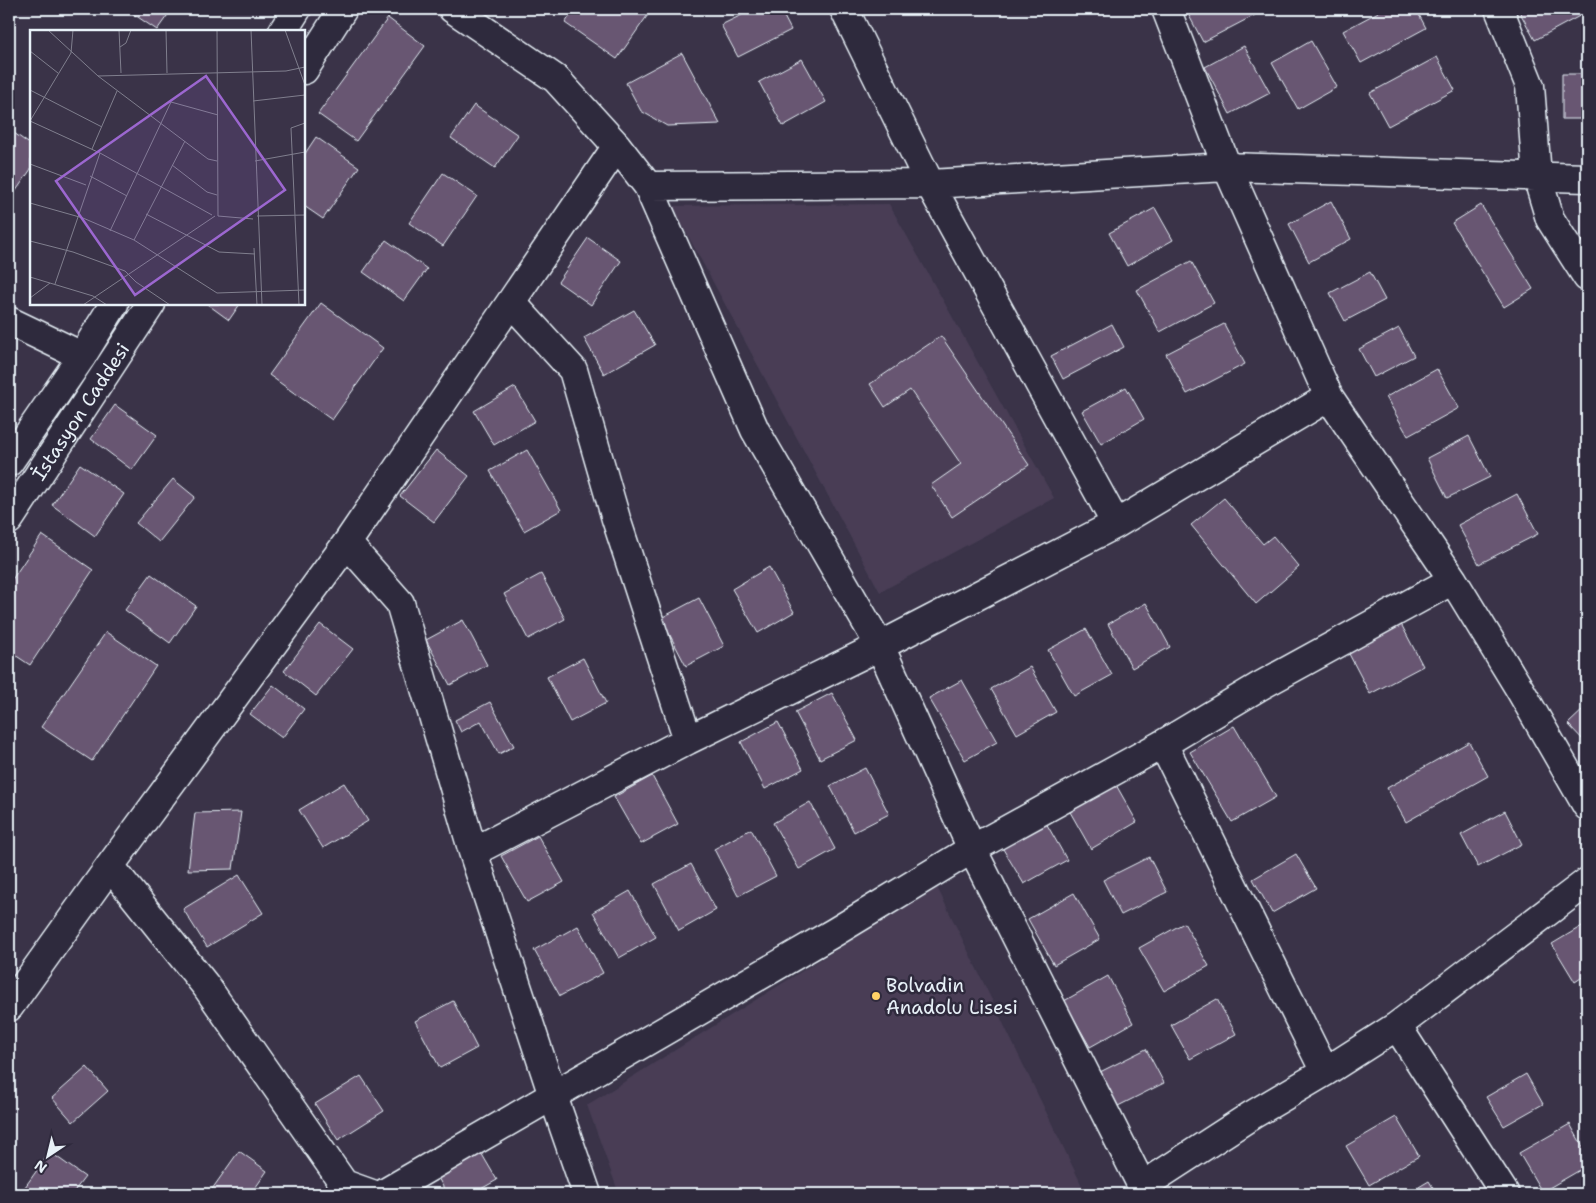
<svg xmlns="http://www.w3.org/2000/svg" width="1596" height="1203" font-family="'Shantell Sans',sans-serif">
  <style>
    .built { fill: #483e55 }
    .building { fill: #675772; stroke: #e8f1f8 }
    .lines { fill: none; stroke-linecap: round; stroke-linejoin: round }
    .minor-casing { stroke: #e8f1f8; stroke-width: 31 }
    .secondary-casing { stroke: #e8f1f8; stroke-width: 31 }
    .minor { stroke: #2f2a3d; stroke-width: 28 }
    .secondary { stroke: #2f2a3d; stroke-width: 28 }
    .poi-dot { fill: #ffd166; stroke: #2f2a3d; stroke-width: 2 }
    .labels { text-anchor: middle; stroke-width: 5; stroke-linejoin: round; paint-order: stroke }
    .street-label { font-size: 19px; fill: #e8f1f8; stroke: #2f2a3d }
    .poi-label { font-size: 19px; fill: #e8f1f8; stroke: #2f2a3d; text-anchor: start }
    .inset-road { fill: none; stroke: #807f8e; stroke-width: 1 }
    .view { fill: #9c67d0; fill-opacity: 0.15; stroke: #9c67d0; stroke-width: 2.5 }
    .inset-edge { fill: none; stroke: #e8f1f8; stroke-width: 2.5 }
  </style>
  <rect width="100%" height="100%" fill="#3a3348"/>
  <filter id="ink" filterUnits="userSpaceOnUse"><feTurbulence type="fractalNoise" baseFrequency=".02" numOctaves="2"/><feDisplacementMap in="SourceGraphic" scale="10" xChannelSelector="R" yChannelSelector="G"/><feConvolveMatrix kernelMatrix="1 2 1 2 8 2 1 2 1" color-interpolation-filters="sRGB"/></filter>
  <g filter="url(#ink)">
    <path class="built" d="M889,204L1054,498L880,592L672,206Z
      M937,887L1086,1194H619L587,1105Z"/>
    <path class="building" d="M126,9H172L157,30Z
      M575,9H652L617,59L565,23Z
      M754,9H780L791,30L738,57L721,25Z
      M1188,9H1251L1255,15L1203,42L1186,10Z
      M1384,9H1416L1426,28L1361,63L1343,31Z
      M1518,9H1587V12L1535,40Z
      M388,18L425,46L356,141L318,114Z
      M1311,41L1337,87L1298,109L1272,63Z
      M1244,46L1270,93L1230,114L1205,67Z
      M682,53L720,124L667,126L641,111L626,83Z
      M1437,57L1455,90L1388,126L1370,93Z
      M802,59L826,102L783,126L759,82Z
      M1562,74H1587V119H1562Z
      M474,105L518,135L495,168L451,138Z
      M14,133L31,145V169L11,198L9,196V141Z
      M316,137L359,167L323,219L304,206V155Z
      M443,173L477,196L443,246L409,223Z
      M1331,201L1351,239L1309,262L1289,224Z
      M1481,205L1533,289L1504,307L1452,223Z
      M1155,208L1173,240L1127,266L1109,233Z
      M588,238L621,261L591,305L558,282Z
      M386,240L427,269L404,301L363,272Z
      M1191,261L1214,303L1160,332L1137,290Z
      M1370,272L1385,300L1345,321L1330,293Z
      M321,303L383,348L332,420L269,375Z
      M207,304H240L229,320Z
      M634,310L655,345L604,374L584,338Z
      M1112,324L1124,347L1063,379L1051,356Z
      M1224,324L1245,364L1187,394L1166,354Z
      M1399,328L1414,356L1374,377L1359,349Z
      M941,336L1029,465L952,517L931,485L961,464L910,390L885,407L870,384Z
      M1437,369L1459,408L1408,436L1386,397Z
      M515,387L535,421L494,445L474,411Z
      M1126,387L1144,419L1101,444L1082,411Z
      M115,405L157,435L132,470L91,439Z
      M1469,436L1490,477L1447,498L1427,458Z
      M436,450L469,476L434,522L400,496Z
      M527,450L561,510L524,531L490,471Z
      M80,464L124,494L95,536L52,505Z
      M173,479L195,497L159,542L136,523Z
      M1517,494L1538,534L1479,564L1458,525Z
      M1224,498L1263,544L1273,536L1299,567L1256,604L1191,525Z
      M42,535L93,570L30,665L9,651V584Z
      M769,567L794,612L758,633L732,589Z
      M151,574L196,606L170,643L125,610Z
      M541,574L565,619L528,639L504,594Z
      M699,598L724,646L686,666L661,618Z
      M1146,603L1170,647L1132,668L1108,624Z
      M463,620L487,665L450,685L426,640Z
      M320,624L353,649L316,696L284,671Z
      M1401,624L1423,666L1370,694L1348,652Z
      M1086,629L1112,675L1074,696L1048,650Z
      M106,632L156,666L92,761L41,727Z
      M583,658L606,703L570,722L547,677Z
      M1030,667L1056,712L1017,734L991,689Z
      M962,680L997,742L965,760L929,698Z
      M273,685L304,709L282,738L250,714Z
      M832,693L857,740L820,759L795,712Z
      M490,702L514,746L499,754L481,721L461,732L455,720Z
      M1587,706V744L1568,724Z
      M778,722L803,769L765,789L741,742Z
      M1234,726L1276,797L1232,822L1190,752Z
      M1469,742L1488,776L1406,822L1387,788Z
      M865,768L889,814L854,832L830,786Z
      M652,776L678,824L641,844L614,797Z
      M1111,776L1137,822L1091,849L1065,803Z
      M344,783L368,821L323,848L299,810Z
      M810,802L835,849L799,869L773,823Z
      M1505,811L1522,844L1478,867L1461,835Z
      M241,812L233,869L188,870L195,813Z
      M1041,814L1067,860L1024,884L997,839Z
      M751,829L776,876L738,896L714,849Z
      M538,836L564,882L527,902L501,856Z
      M1296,854L1316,888L1272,913L1253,879Z
      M1149,857L1167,892L1121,915L1103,880Z
      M691,864L716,910L679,931L654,884Z
      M239,875L263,913L207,947L183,909Z
      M630,891L656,937L619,958L593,912Z
      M1074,893L1100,939L1054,965L1028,919Z
      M1184,923L1209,966L1164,991L1139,948Z
      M1587,923V974L1575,982L1552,944Z
      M578,926L603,973L560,996L534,950Z
      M1108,976L1133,1023L1090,1047L1064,1001Z
      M1217,999L1236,1034L1190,1059L1171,1025Z
      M453,1001L477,1048L440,1068L415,1021Z
      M1146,1049L1164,1083L1118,1106L1100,1072Z
      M87,1067L108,1091L73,1122L52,1098Z
      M1526,1074L1543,1104L1504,1126L1486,1097Z
      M361,1076L384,1111L338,1140L315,1104Z
      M1396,1117L1419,1156L1369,1185L1346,1146Z
      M1570,1124L1587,1154V1166L1542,1192L1519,1153Z
      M239,1151L267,1171L251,1194H213L210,1192Z
      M480,1151L497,1180L472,1194H447L436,1174Z
      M50,1152L85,1177L72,1194H20Z
      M1429,1181L1437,1194H1407Z"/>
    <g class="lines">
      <g class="minor-casing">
        <path id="minor" d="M844,9L930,184L1116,524
          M1166,9L1227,167L1329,397L1453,580L1519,688L1587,806
          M1499,9L1530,86L1537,176L1550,219L1587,277
          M617,146L648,186L930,184L1227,167L1587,178
          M648,186L755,430L880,646L972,849L1146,1194
          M511,302L573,370L616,519L688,740
          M9,321L82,356
          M347,543L400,603L473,852L553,1096L587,1194
          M1163,744L1325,1072
          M473,852L688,740L880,646L1116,524L1329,397
          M110,866L206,986L344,1184L372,1194
          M9,1007L110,866L347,543L617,146L556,79L453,9
          M1397,1026L1505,1194
          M1141,1187L1252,1115L1325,1072L1397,1026L1587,882
          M383,1194L835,932L972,849L1163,744L1260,686L1453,580"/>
      </g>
      <g class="secondary-casing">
        <g id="secondary">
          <path d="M283,31L297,9"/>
          <path d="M304,70L343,9"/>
          <path d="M9,462L82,356L114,304"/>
          <path id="s1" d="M9,520L151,304"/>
        </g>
      </g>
      <use href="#minor" class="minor"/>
      <use href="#secondary" class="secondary"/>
    </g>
  </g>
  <circle class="poi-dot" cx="876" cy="996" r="5"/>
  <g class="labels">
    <g class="street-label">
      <text dy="7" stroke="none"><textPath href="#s1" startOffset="130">İstasyon Caddesi</textPath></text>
    </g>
    <g class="poi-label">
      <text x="886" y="992">Bolvadin<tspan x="886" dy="22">Anadolu Lisesi</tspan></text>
    </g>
  </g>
  <g transform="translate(30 30)">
    <rect width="275" height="275" fill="#3a3348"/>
    <path class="inset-road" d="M18,0L68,46L256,41L275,37M89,0L91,43M136,0L137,43M187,0L188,186L223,189M221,0L232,275M255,0L275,55M90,17L96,13L101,0M0,21L28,43M68,46L178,129L187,131M0,60L72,97M223,71L275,65M0,91L70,123L182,185M0,91L41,23L43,0M62,119L87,61M225,131L275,122M0,134L56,155M142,135L177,162L187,165M60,146L97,166M0,173L53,188L104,210L187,263L275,260M116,184L189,222L225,224M227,186L275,185M80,201L141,72L188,85M104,210L155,111M0,211L43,222L95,241L106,252L140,275M224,218L227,275M0,247L63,266L77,275M25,254L70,123M0,268L20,253M53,275L185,186M269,275L261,98L275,93"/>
    <path class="view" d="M176,46L255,160L105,265L26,151Z"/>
    <rect width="275" height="275" class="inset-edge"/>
  </g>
  <rect width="1596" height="1203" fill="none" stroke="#2f2a3d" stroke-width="30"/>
  <rect x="15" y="15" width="1566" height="1173" fill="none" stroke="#e8f1f8" stroke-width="2" filter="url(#ink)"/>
  <g transform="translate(48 1156) rotate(215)" stroke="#2f2a3d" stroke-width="4" paint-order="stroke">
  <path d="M0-4L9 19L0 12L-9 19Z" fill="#e8f1f8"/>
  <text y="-8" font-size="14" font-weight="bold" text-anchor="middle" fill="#e8f1f8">N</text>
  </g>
</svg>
